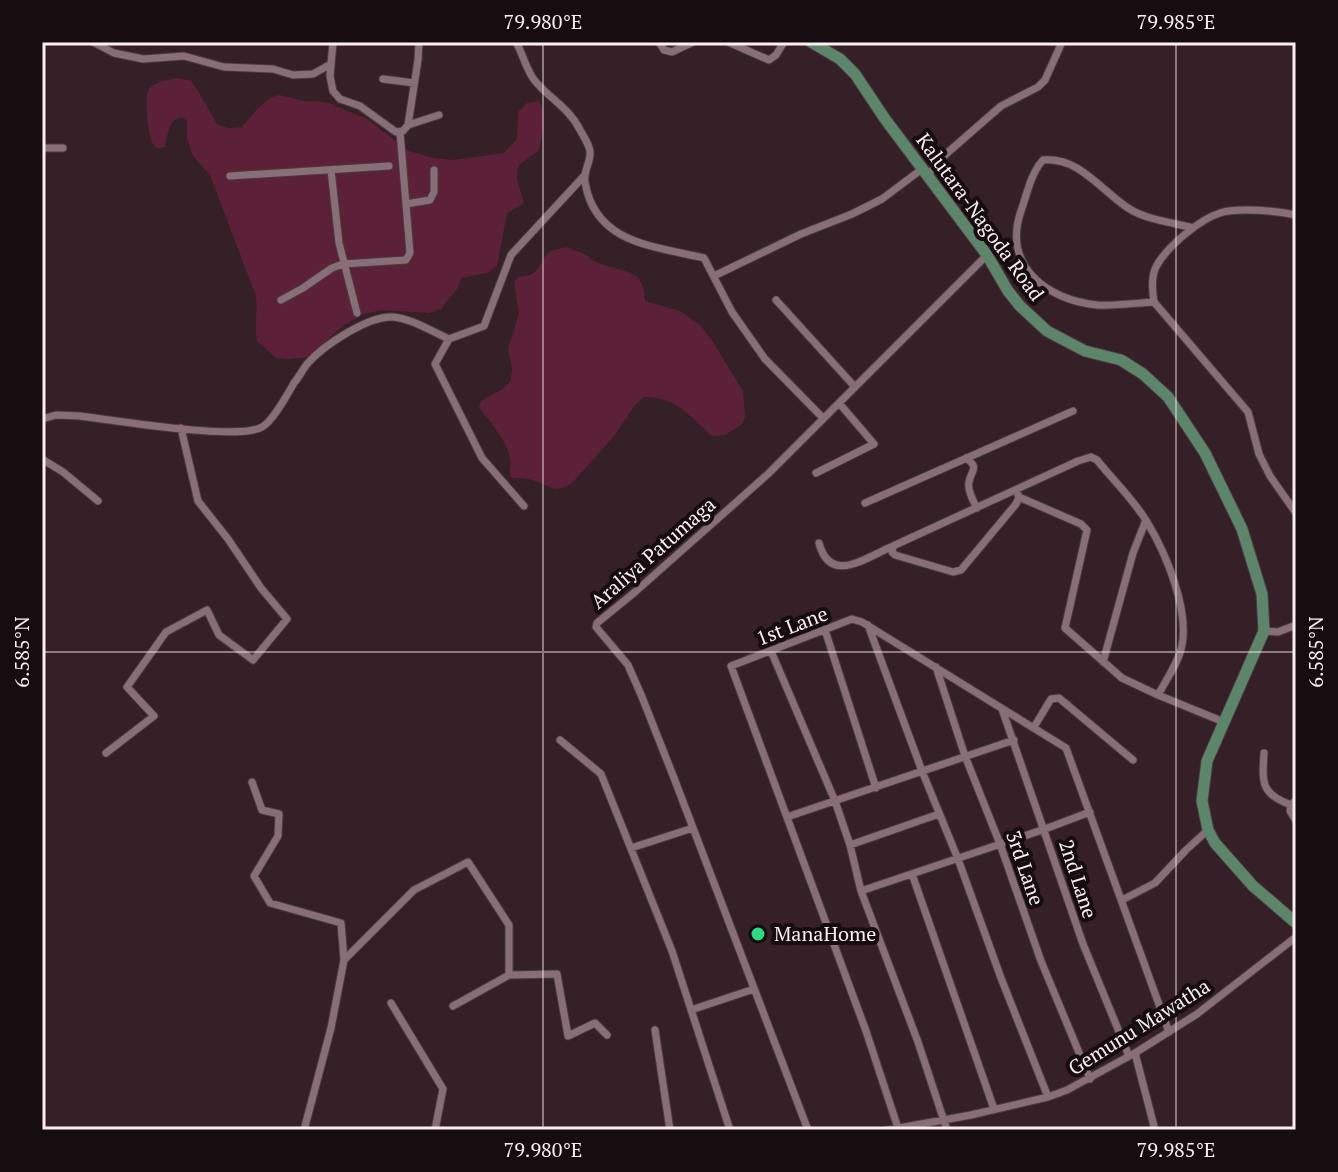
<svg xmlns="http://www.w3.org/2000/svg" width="1338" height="1172" font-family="'PT Serif',serif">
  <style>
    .green { fill: #5c2138 }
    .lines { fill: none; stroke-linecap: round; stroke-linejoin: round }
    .minor-casing { stroke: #4d3b41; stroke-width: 9 }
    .primary-casing { stroke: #4d3b41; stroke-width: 13 }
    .minor { stroke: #886e76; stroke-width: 7 }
    .primary { stroke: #5d856a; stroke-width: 11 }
    .ticks { fill: none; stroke: #fdeef2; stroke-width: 2; stroke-opacity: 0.45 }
    .poi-dot { fill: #30d883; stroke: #160d10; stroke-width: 3 }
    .labels { text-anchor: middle; stroke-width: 8; stroke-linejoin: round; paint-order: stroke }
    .street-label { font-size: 20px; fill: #fdeef2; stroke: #160d10 }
    .poi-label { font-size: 20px; fill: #fdeef2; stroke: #160d10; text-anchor: start }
    .neatline { fill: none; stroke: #fdeef2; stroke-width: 3 }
    .ticks-label { font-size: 20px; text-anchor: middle; fill: #fdeef2 }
  </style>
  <rect width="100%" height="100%" fill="#342026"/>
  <path class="green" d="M178,78L191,81L198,91L217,124L228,128L242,127L258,108L272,97L279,95L303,101L326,102L367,119L409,151L433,158L453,160L504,153L517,139L518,112L527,103L539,101C548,116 542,134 539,150L518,166L517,179L524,203L507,213L497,266L487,273L461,278C457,295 449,295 442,309L429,313L381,310L362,315L344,325L308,357L289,359L276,358L257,341C254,325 258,312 256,296L210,175L193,156L187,138V121L182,117C168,119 168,135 165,147L158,148C156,147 154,146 153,144C148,136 144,98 148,91C153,81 169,80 178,78Z
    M565,247C571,249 578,251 584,254C590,257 594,262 601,264C625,273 645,269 645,301L680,311L701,326L713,342L743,391L745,417L741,425L725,435L712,436C689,415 677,397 644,397L634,406L615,435L572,483C554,495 549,485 532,480C526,478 518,478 511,478C508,470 512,465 510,458C507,440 489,421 479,407L481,401L503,389L511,380L512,367L508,349L519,313L514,282L518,277C545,275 535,263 551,251C553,250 563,248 565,247Z"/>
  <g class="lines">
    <g class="minor-casing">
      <path id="minor" d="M93,42L114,53L143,59L184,56L224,67L273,69L293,75L313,74L331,64
        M333,42L330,76L333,91L340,99L360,106L396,132L403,131L408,125L439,115
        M516,42C523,54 526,70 535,81C549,98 570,109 580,130C583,135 590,146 590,152C591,162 583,171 585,182C595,244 654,246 704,258L732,312L765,359L823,418
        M659,42L664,50L672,52L693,42
        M728,42L769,60L776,55L784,42
        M383,79L414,83
        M408,125L418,60L419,42
        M42,148H63
        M331,170L339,243L357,313
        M230,176L389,166
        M927,176L946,154L1001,106L1038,87L1045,80L1062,42
        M406,204L430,200L434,192V170
        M1296,215C1278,211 1237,207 1220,213C1200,219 1168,246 1157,265C1151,275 1152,290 1154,302L1248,412L1259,454L1270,476L1296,513
        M714,276L801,234L852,214L882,199L922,169
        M281,300L303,288L332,268L343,264L406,260L410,253L400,132
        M776,300L855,387
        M1154,302C1136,303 1115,306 1097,305C1047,300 1002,266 1021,211C1027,194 1031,173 1043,160C1080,157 1100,190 1128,208C1146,220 1172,222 1193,228
        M449,339L435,364L482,458L524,506
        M42,419L56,415L80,416C112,420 239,441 262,427C273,421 287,395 294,383C299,377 303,369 308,363C324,345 368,316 392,317C411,318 431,331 449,339L484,326L511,255L584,176
        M966,458C980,468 971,470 969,482C967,490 973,501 977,508
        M42,459L63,472L98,501
        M816,473L874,444L839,403
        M1016,490L1019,497L1016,504L961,570L953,572L895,555L892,552L893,546L1078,461L1091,457L1097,460C1113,480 1134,500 1147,522C1166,553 1189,609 1182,645C1179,662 1166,680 1158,695L1224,722
        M1019,497L1081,524L1087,530L1065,628L1122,678L1158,695
        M865,503L1073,411
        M819,543C830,585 865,558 891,547
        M868,625L922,771L958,859L1001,978L1048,1097
        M825,630L876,788
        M1264,631L1278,632L1296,625
        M771,651L835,801L850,845L861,891L918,1042L947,1130
        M1103,662L1133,553L1146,520
        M936,667L965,756L1000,844L1041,961L1090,1079
        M1002,709L1083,944L1129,1056
        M1034,727L1051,699L1059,698L1133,760
        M560,740L601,774L672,951L730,1130
        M106,753L154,716L127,687L166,632L207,610L219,635L253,660L287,619L261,588L228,539L198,501L181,428
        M1264,753C1262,783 1261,794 1291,805
        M252,782L262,810L279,814L278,836L254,876L270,903L341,923L344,960
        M1296,800L1291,805L1290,811L1296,821
        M787,817L1014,740
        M850,845L939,814
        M631,848L693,828
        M912,874L994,1109
        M861,891L1045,829L1090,812
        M1122,900L1155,883L1186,850L1208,830
        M509,975L557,974L568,1036L595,1023L607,1035
        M391,1003L443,1089L435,1130
        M691,1010L754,989
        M655,1030L670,1130
        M1135,1053L1155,1130
        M898,1128L866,1031L731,666L852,619L862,622L1066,748L1169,1032
        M304,1130L331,1028L344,960L414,890L468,862L509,925V975L453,1006
        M808,1130L674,778L642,697L628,665L596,627L597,623L635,592L768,474L987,255
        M888,1130L971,1115L1048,1097L1067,1090L1135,1053L1197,1014L1296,937"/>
    </g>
    <g class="primary-casing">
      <path id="primary" d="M811,42L840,59L855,74L885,119L987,255L1008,291L1020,306L1047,331L1085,351L1121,360L1143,374L1168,397L1205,453L1242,529L1262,594L1264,631L1207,761L1202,801L1208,830L1215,843L1253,886L1296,923"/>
    </g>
    <use href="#minor" class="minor"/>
    <use href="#primary" class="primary"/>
  </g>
  <path class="ticks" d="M543,42V1130M1176,42V1130M42,652H1296"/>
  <circle class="poi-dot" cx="758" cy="934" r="8"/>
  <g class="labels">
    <g class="street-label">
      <text transform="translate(980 217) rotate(54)" y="7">Kalutara-Nagoda Road</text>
      <text transform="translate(653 553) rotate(-41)" y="7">Araliya Patumaga</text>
      <text transform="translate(792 626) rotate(-21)" y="7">1st Lane</text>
      <text transform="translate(1025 868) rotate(71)" y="7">3rd Lane</text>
      <text transform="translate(1078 879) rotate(72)" y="7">2nd Lane</text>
      <text transform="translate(1139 1027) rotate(-32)" y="7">Gemunu Mawatha</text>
    </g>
    <g class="poi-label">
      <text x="774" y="941">ManaHome</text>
    </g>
  </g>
  <rect width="1338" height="1172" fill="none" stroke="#160d10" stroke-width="88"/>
  <rect x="44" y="44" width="1250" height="1084" class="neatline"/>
  <g class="ticks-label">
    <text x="543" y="29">79.980°E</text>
    <text x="1176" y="29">79.985°E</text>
    <text transform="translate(22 652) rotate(-90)" y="7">6.585°N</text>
    <text transform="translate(1316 652) rotate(-90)" y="7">6.585°N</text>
    <text x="543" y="1157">79.980°E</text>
    <text x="1176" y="1157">79.985°E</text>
  </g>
</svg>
